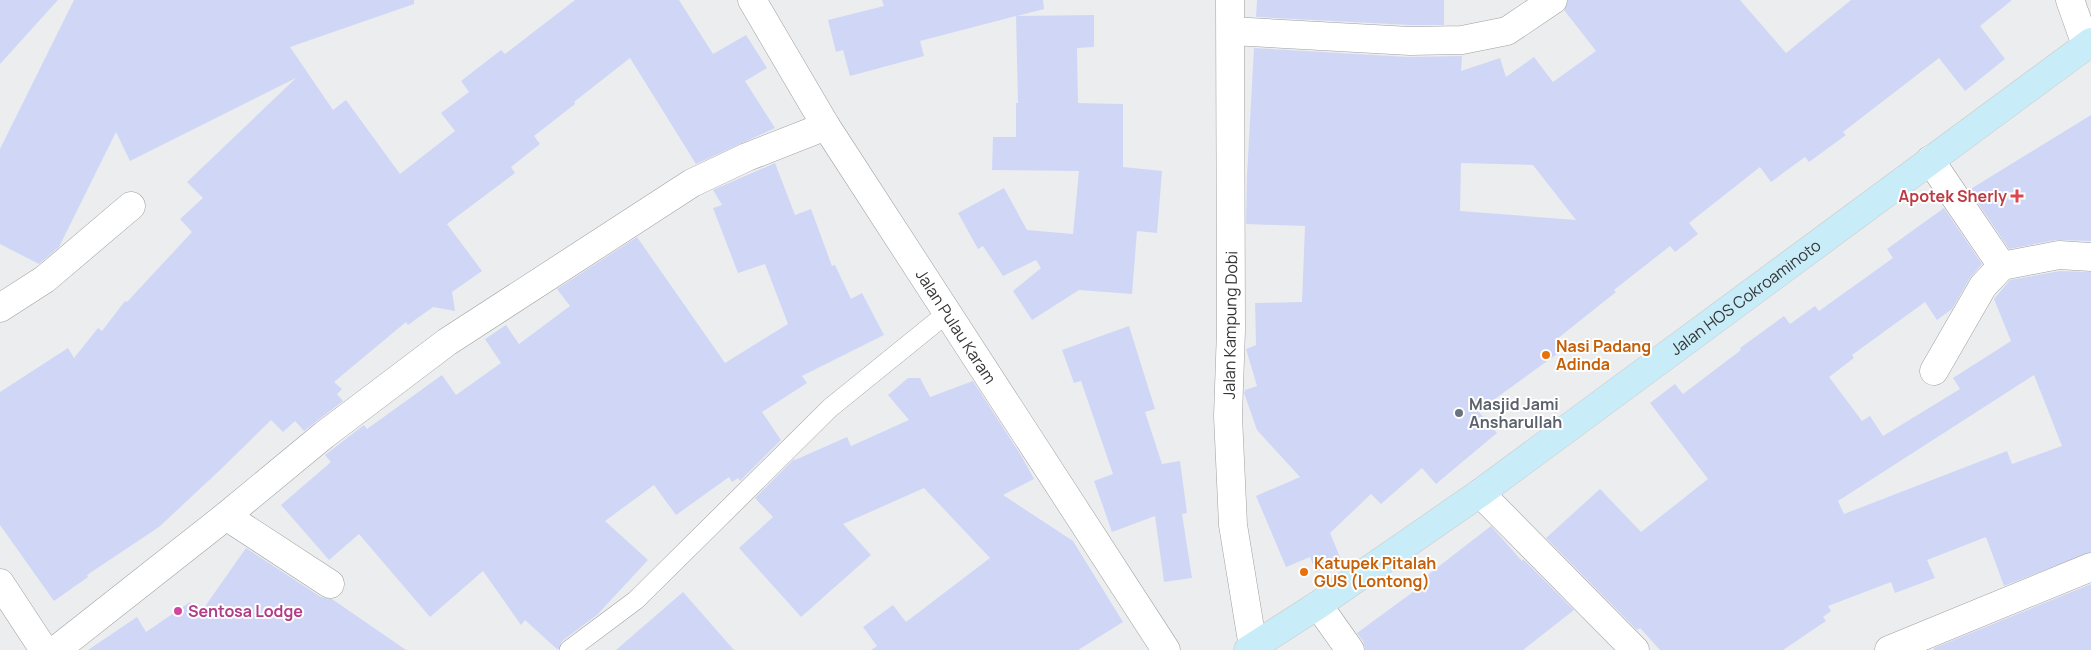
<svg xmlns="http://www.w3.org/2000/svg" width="2091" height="650" font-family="Manrope,sans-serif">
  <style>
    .building { fill: #d0d7f6; fill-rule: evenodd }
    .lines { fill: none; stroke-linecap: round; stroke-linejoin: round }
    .lane-casing { stroke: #9f9fa1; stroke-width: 20 }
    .street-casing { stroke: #9f9fa1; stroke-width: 29 }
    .secondary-casing { stroke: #9f9fa1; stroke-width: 29 }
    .primary-casing { stroke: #cacaca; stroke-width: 29 }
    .lane { stroke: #fff; stroke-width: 19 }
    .street { stroke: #fff; stroke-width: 28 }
    .secondary { stroke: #fff; stroke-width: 28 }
    .primary { stroke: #c8ecf8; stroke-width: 28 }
    .health-dot { fill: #e0444e; stroke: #fff; stroke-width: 2 }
    .food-dot { fill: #e8710a; stroke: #fff; stroke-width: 2 }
    .worship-dot { fill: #6b7280; stroke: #fff; stroke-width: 2 }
    .hotel-dot { fill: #d1479c; stroke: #fff; stroke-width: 2 }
    .labels { text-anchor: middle; stroke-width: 4; stroke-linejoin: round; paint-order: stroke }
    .health-label { font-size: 16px; font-weight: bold; fill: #be3a42; stroke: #fff; text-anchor: end }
    .street-label { font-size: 16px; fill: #343435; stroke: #fff }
    .food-label { font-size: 16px; font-weight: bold; fill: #c56008; stroke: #fff; text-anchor: start }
    .worship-label { font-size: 16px; font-weight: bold; fill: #5b616d; stroke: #fff; text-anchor: start }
    .hotel-label { font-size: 16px; font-weight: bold; fill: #b23c85; stroke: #fff; text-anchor: start }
  </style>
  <rect width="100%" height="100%" fill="#ecedef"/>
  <path class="building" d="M0,0H58L0,64Z
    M74,0H414V4L290,47L333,110L346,100L400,174L455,131L441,113L469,92L461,81L501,50L505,54L575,0H679L713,54L746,35L767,68L745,81L775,128L696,164L630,58L574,102L575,104L534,136L540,144L511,167L515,173L447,224L482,271L452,292L455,311L433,307L408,325L406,322L334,382L342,389L337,394L343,401L304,431L295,421L283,432L271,420L220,470L159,527L87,575L88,577L54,601L0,525V392L68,348L74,358L98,328L102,331L125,301L127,302L192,232L180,219L203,198L187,182L296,78L130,161L116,132L59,247L39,264L0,244V149Z
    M882,0H1043L1044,9L1017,16L1094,15V47L1077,48L1078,103L1123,104V167L1162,171L1157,233L1137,231L1132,294L1079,290L1032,320L1013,291L1041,268L1036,260L1003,276L983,246L978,249L958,213L1004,188L1027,230L1073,234L1079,171L992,170L993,137H1016V103H1018L1016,16L920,41L924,56L850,76L843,50L836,52L828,20L884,6Z
    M1257,0H1444V25H1410L1256,17Z
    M1568,0H1740L1786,53L1851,0H2012L1980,26L2005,59L1965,91L1939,58L1843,132L1846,135L1809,162L1805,157L1771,182L1760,167L1689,223L1698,234L1675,252L1670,246L1614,290L1616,292L1557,339L1564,349L1478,411L1497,433L1455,468L1436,484L1422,468L1381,504L1371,494L1330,533L1342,562L1316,572L1310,557L1286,567L1256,496L1300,477L1257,430L1244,393L1245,390L1257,386L1246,349L1256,345L1255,303L1302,302L1305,226L1246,224L1247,175L1254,48L1409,57L1462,56L1461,71L1500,58L1506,77L1534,57L1553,82L1596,51L1564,10ZM1461,163L1533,165L1576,220L1460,211Z
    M2091,115V241L2056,240L2009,249L1969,190Z
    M775,163L795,215L811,209L832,266L835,265L851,299L862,293L884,335L802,376L807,383L762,412L781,440L740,481L738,478L732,482L729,477L676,515L654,485L605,521L648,560L597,615L562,641L558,650L525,620L521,625L483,571L430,617L359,534L329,560L281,505L331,462L325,455L364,425L367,429L442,375L456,395L501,363L485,339L506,325L519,344L570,306L557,289L637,237L725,363L788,324L765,264L738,273L713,208L722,205L713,190Z
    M1944,208L1982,264L1970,278L1952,309L1937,320L1925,302L1852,355L1854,358L1829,377L1862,421L1870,416L1883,436L1960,389L1953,378L2011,341L1994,299L2010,280L2060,271L2091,272V552L2004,586L1986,537L1927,560L1935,578L1895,593L1891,582L1828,606L1831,611L1823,617L1826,621L1783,650H1660L1640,628L1637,630L1546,538L1600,489L1641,532L1708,479L1650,403L1675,384L1683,394L1741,350L1740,348L1784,316L1790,324L1815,306L1819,311L1893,258L1887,249ZM2034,375L2062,446L2012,464L2007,451L1844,514L1838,501Z
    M1129,326L1155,409L1145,412L1162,464L1180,461L1187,513L1182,514L1192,578L1164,582L1155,516L1112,532L1094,481L1113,474L1081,381L1074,383L1062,350Z
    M908,378H920L930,397L973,381L1022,457L1034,479L1003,495L1073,541L1123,622L1078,650H871L877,646L863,627L893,605L906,622L990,558L924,488L843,524L871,555L801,617L739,548L773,517L755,498L794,459L795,460L847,437L851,446L909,420L888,395Z
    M1491,526L1522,561L1523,559L1574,610L1523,650H1365L1363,641L1357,633L1428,581L1425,577Z
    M246,548L321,597L332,599L406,650H88L137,617L146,632L190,602L199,615Z
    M2091,584V650H1934V648Z
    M683,592L734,650H616Z"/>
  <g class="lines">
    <g class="lane-casing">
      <path id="lane" d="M569,650L636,600L830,408L946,314"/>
    </g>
    <g class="street-casing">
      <path id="street" d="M2070,0L2086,45
        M1231,31L1410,41L1462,40L1507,31L1553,0
        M1930,160L2002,266L1983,286L1934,371
        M2002,266L2059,255L2091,257
        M0,308L45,279L131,206
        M1480,493L1635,650
        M226,516L330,584
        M0,583L44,650
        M1318,605L1350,650
        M56,650L226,516L324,435L447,342L692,183L747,157L826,126
        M1889,650L2091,567"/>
    </g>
    <g class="secondary-casing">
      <g id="secondary">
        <path id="s1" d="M752,0L826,126L1166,650"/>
        <path d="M1230,0L1231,330L1228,416L1233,525L1253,647"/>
      </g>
    </g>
    <g class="primary-casing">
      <g id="primary">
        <path id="s2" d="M1248,650L1318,605L1480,493L2091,42"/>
      </g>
    </g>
    <use href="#lane" class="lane"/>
    <use href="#street" class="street"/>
    <use href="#secondary" class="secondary"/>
    <use href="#primary" class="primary"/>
  </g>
  <path class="health-dot" d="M2014.5 188.5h5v5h5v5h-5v5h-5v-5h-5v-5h5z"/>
  <g class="food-dot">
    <circle cx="1546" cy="355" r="5"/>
    <circle cx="1304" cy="572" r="5"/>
  </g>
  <circle class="worship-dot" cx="1459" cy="413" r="5"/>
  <circle class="hotel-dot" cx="178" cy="611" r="5"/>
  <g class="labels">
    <g class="health-label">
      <text x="2007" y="202">Apotek Sherly</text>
    </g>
    <g class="street-label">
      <text dy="6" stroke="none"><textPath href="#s2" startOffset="610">Jalan HOS Cokroaminoto</textPath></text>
      <text transform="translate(1230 325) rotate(-89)" y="6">Jalan Kampung Dobi</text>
      <text dy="6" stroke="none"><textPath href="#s1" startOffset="385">Jalan Pulau Karam</textPath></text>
    </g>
    <g class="food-label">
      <text x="1556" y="352">Nasi Padang<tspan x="1556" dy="18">Adinda</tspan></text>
      <text x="1314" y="569">Katupek Pitalah<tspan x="1314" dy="18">GUS (Lontong)</tspan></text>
    </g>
    <g class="worship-label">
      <text x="1469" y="410">Masjid Jami<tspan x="1469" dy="18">Ansharullah</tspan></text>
    </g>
    <g class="hotel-label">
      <text x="188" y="617">Sentosa Lodge</text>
    </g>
  </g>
</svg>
